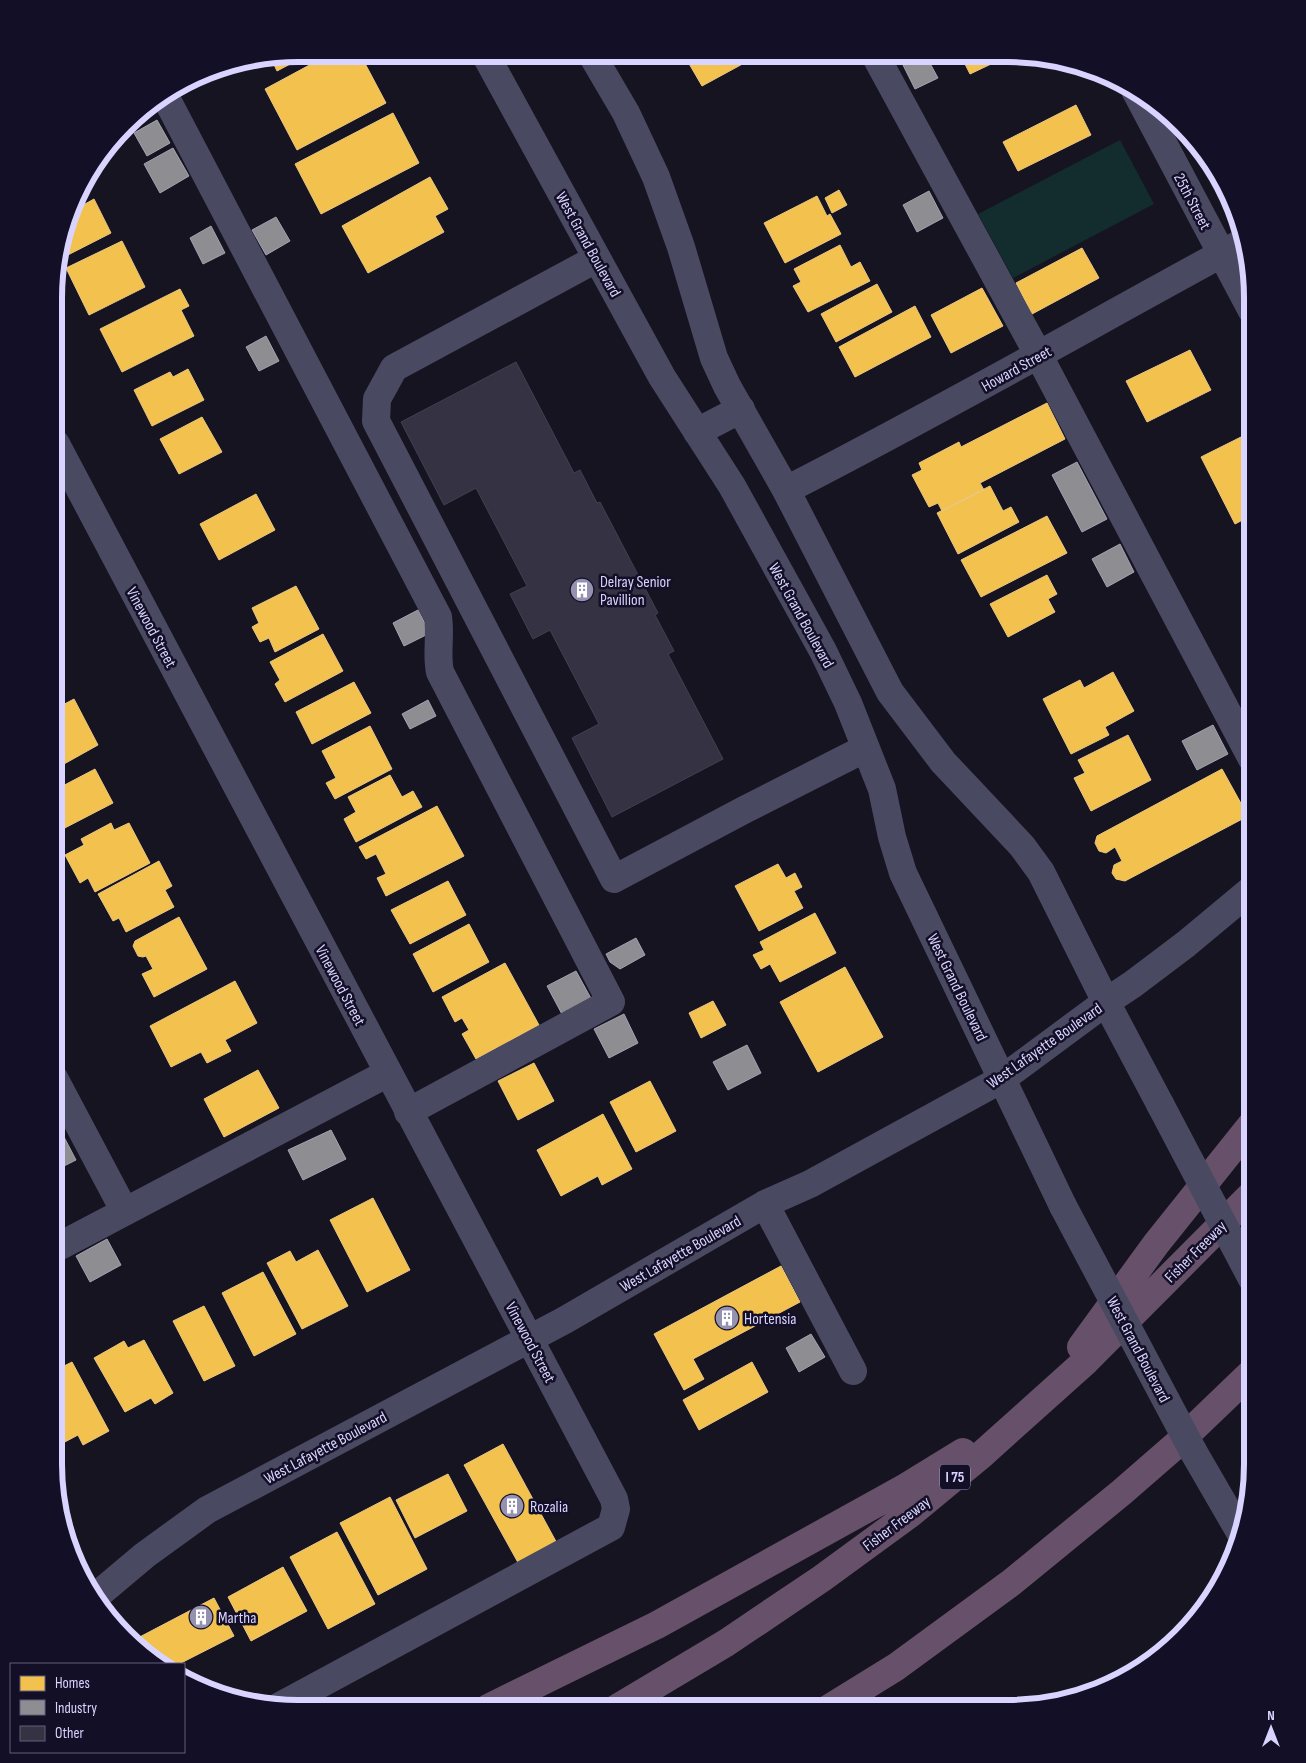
<svg xmlns="http://www.w3.org/2000/svg" width="1306" height="1763" font-family="'Sofia Sans Condensed',sans-serif">
  <style>
    .green { fill: #132c2d }
    .homes { fill: #f2c14e; stroke: #eac783 }
    .industry { fill: #8d8d92; stroke: #a4a2b3 }
    .building { fill: #343243; stroke: #433f54 }
    .lines { fill: none; stroke-linecap: round; stroke-linejoin: round }
    .minor { stroke: #4a4962; stroke-width: 28 }
    .highway { stroke: #67516a; stroke-width: 28 }
    .minor-bridge { stroke: #4a4962; stroke-width: 28 }
    .labels { text-anchor: middle; stroke-width: 5; stroke-linejoin: round; paint-order: stroke }
    .shield { fill: #130f26; stroke: #9e99be; stroke-width: 1 }
    .shield-label { font-size: 15px; font-weight: bold; fill: #d9d4ff }
    .street-label { font-size: 16px; fill: #d9d4ff; stroke: #130f26 }
    .poi-label { font-size: 16px; fill: #d9d4ff; stroke: #130f26; text-anchor: start }
    .rim { fill: none; stroke: #d9d4ff; stroke-width: 6 }
  </style>
  <rect width="100%" height="100%" fill="#161421"/>
  <path class="green" d="M1120,140L1154,204L1013,278L978,214Z"/>
  <path class="homes" d="M299,54H309L277,71L271,58Z
    M330,54H360L386,103L297,150L265,89Z
    M684,55H759L702,86Z
    M961,56H1008L970,74Z
    M1076,105L1091,135L1018,171L1003,142Z
    M393,113L419,163L321,214L295,164Z
    M430,177L448,209L435,216L444,232L368,273L342,226Z
    M839,190L847,205L832,213L825,198Z
    M817,196L827,216L830,214L841,234L785,263L764,223Z
    M94,199L111,233L60,259L59,258L76,209Z
    M122,241L145,287L89,315L66,268Z
    M840,245L851,267L860,262L870,281L808,312L793,286L801,282L794,269Z
    M1082,248L1099,278L1032,314L1016,283Z
    M877,284L892,312L836,342L821,314Z
    M982,288L1003,326L951,353L931,315Z
    M180,289L189,306L181,310L194,336L122,372L100,329Z
    M915,306L931,337L855,377L839,347Z
    M1190,350L1211,390L1147,422L1126,381Z
    M188,369L204,400L152,426L134,390L170,372L173,377Z
    M1047,403L1065,439L980,483L984,490L942,511L938,503L929,507L912,475L922,470L919,463L959,442L961,447Z
    M202,417L222,452L179,474L160,439Z
    M1241,437L1252,460V515L1235,524L1201,457Z
    M990,486L1003,511L1011,507L1019,522L958,554L937,513Z
    M256,494L275,530L219,560L200,524Z
    M1047,516L1067,553L981,597L961,560Z
    M1047,575L1057,594L1048,599L1055,612L1008,637L990,604Z
    M296,586L319,629L275,652L269,638L260,642L252,627L259,623L252,608Z
    M323,634L343,671L285,702L275,684L280,680L270,662Z
    M1113,672L1134,711L1105,727L1109,735L1071,754L1043,699L1080,680L1084,688Z
    M354,682L371,713L312,744L296,712Z
    M74,699L98,745L55,769V709Z
    M370,726L392,769L335,799L326,783L336,778L322,751Z
    M1128,735L1151,780L1091,811L1074,778L1085,773L1078,760Z
    M95,769L113,803L57,832L55,827V790Z
    M1222,769L1248,816L1125,881L1116,879L1112,873L1114,865L1122,861L1115,847L1106,853L1099,851L1095,843L1097,836Z
    M390,775L402,797L413,791L422,807L356,842L344,819L356,812L348,797Z
    M437,806L464,856L386,896L377,878L386,874L376,854L366,859L359,847Z
    M111,823L114,830L129,823L150,863L95,892L88,878L80,883L65,855L84,845L81,839Z
    M159,861L172,886L165,890L174,907L126,932L119,918L113,921L98,894Z
    M778,864L786,878L795,873L802,887L794,891L803,908L759,931L735,886Z
    M448,881L466,915L410,944L391,910Z
    M815,913L836,953L780,982L770,964L761,969L753,955L764,950L760,942Z
    M179,917L207,969L154,997L142,974L153,969L146,956L143,957L138,956L133,946L135,941Z
    M469,924L489,962L433,992L413,954Z
    M505,963L539,1025L476,1059L462,1034L469,1030L462,1018L455,1022L442,997Z
    M845,967L883,1037L818,1072L780,1002Z
    M235,981L257,1023L225,1040L231,1051L207,1063L201,1052L171,1067L150,1026Z
    M713,1001L726,1025L701,1038L689,1013Z
    M534,1063L554,1101L518,1120L498,1081Z
    M258,1070L279,1108L224,1137L204,1099Z
    M650,1081L676,1131L636,1152L610,1102Z
    M603,1114L632,1169L602,1185L598,1176L561,1196L537,1150Z
    M373,1198L410,1270L367,1292L330,1220Z
    M318,1250L348,1306L302,1329L267,1263L290,1251L296,1262Z
    M781,1266L800,1302L693,1359L704,1379L684,1390L654,1334Z
    M263,1272L296,1334L254,1356L222,1293Z
    M204,1306L235,1366L204,1381L173,1321Z
    M144,1340L173,1393L155,1404L151,1398L125,1412L94,1358L124,1341L128,1348Z
    M72,1362L109,1431L83,1445L78,1435L61,1444L54,1431V1386L60,1383L54,1371Z
    M752,1362L768,1392L699,1430L683,1400Z
    M503,1444L559,1547L521,1568L464,1465Z
    M448,1474L467,1511L415,1538L396,1500Z
    M390,1497L427,1569L378,1595L340,1523Z
    M337,1532L375,1604L328,1629L290,1557Z
    M283,1567L307,1611L251,1641L228,1597Z
    M214,1598L234,1636L179,1664H158L132,1641Z"/>
  <path class="industry" d="M922,56H926L938,78L915,89L903,65Z
    M157,120L170,143L147,156L134,133Z
    M173,148L189,176L160,193L144,164Z
    M929,191L943,218L917,232L903,205Z
    M276,217L290,241L266,255L252,230Z
    M211,226L225,253L203,264L190,238Z
    M266,336L279,361L259,371L246,347Z
    M1077,462L1107,519L1082,532L1052,475Z
    M1120,544L1134,572L1107,587L1092,559Z
    M418,610L430,633L404,646L393,623Z
    M428,700L436,716L410,729L402,714Z
    M1213,725L1228,754L1197,770L1182,741Z
    M636,938L645,955L620,969L610,962L606,954Z
    M576,971L593,1002L564,1018L547,986Z
    M624,1014L638,1043L609,1058L594,1029Z
    M747,1045L761,1073L728,1090L713,1062Z
    M331,1130L346,1159L303,1180L288,1150Z
    M63,1135L76,1160L54,1171V1139Z
    M107,1239L121,1265L90,1282L76,1256Z
    M811,1334L825,1357L799,1372L786,1348Z"/>
  <path class="building" d="M516,362L574,473L580,470L597,503L600,502L658,613L655,615L674,651L668,654L723,759L612,817L572,738L599,724L550,630L533,639L510,594L527,586L476,488L444,505L401,422Z"/>
  <g class="lines">
    <path class="minor" d="M485,54L662,377L732,486L823,651L848,703L882,789L892,837L903,873L1063,1206
      M592,55L626,113L656,177L681,247L714,358L727,386L786,490L890,692L943,762L1022,846L1041,872L1106,1002L1160,1104
      M875,55L1039,356L1252,759
      M1135,90L1252,311
      M166,98L438,617C441,636 436,654 440,672L611,1002L408,1112
      M596,259L394,368L377,399L376,421L614,879L744,810L866,748
      M697,432L741,409
      M56,444L614,1499L616,1509L611,1527L278,1707
      M786,490C941,411 1092,324 1245,241
      M54,1078L125,1212
      M765,1204L853,1371
      M54,1249L388,1073
      M1193,1451L1241,1534
      M95,1597L145,1555L207,1510L565,1320L765,1204L810,1184L1002,1079L1106,1002L1133,984L1186,944L1252,889"/>
    <path class="highway" d="M1081,1347L1156,1244L1252,1124
      M488,1708L657,1625L906,1487L963,1452
      M617,1708L726,1643L821,1579L910,1514L979,1457L1086,1361L1252,1194
      M828,1709L896,1667L1012,1582L1122,1492L1176,1445L1252,1372"/>
    <path class="minor-bridge" d="M1160,1104L1252,1279
      M1063,1206L1193,1451"/>
  </g>
  <defs>
    <g id="building-disc" transform="scale(1.25)"><circle r="9.5" fill="#9591b1" stroke="#130f26"/><path d="M-4-6H4V6H1V3H-1V6H-4ZM-2.5-4.3h1.7v1.8h-1.7ZM.8-4.3h1.7v1.8H.8ZM-2.5-1h1.7V.8h-1.7ZM.8-1h1.7V.8H.8Z" fill="#fff"/></g>
  </defs>
  <g fill-rule="evenodd">
    <use href="#building-disc" x="582" y="590"/>
    <use href="#building-disc" x="727" y="1318"/>
    <use href="#building-disc" x="512" y="1506"/>
    <use href="#building-disc" x="201" y="1617"/>
  </g>
  <g class="labels">
    <rect class="shield" x="940" y="1464.5" width="30" height="25" rx="4"/>
    <g class="shield-label">
      <text x="955" y="1482">I 75</text>
    </g>
    <g class="street-label">
      <text transform="translate(1193 201) rotate(62)" y="6">25th Street</text>
      <text transform="translate(589 244) rotate(61)" y="6">West Grand Boulevard</text>
      <text transform="translate(1016 368) rotate(-29)" y="6">Howard Street</text>
      <text transform="translate(802 615) rotate(61)" y="6">West Grand Boulevard</text>
      <text transform="translate(152 627) rotate(62)" y="6">Vinewood Street</text>
      <text transform="translate(341 985) rotate(62)" y="6">Vinewood Street</text>
      <text transform="translate(958 987) rotate(64)" y="6">West Grand Boulevard</text>
      <text transform="translate(1044 1045) rotate(-35)" y="6">West Lafayette Boulevard</text>
      <text transform="translate(1195 1251) rotate(-45)" y="6">Fisher Freeway</text>
      <text transform="translate(680 1253) rotate(-30)" y="6">West Lafayette Boulevard</text>
      <text transform="translate(531 1342) rotate(62)" y="6">Vinewood Street</text>
      <text transform="translate(1139 1349) rotate(62)" y="6">West Grand Boulevard</text>
      <text transform="translate(325 1447) rotate(-28)" y="6">West Lafayette Boulevard</text>
      <text transform="translate(896 1523) rotate(-37)" y="6">Fisher Freeway</text>
    </g>
    <g class="poi-label">
      <text x="600" y="587">Delray Senior<tspan x="600" dy="18">Pavillion</tspan></text>
      <text x="744" y="1324">Hortensia</text>
      <text x="530" y="1512">Rozalia</text>
      <text x="218" y="1623">Martha</text>
    </g>
  </g>
  <path d="M0 0H1306V1763H0ZM298 62H1008A236 236 0 0 1 1244 298V1464A236 236 0 0 1 1008 1700H298A236 236 0 0 1 62 1464V298A236 236 0 0 1 298 62Z" fill="#130f26" fill-rule="evenodd"/>
  <path class="rim" d="M298 62H1008A236 236 0 0 1 1244 298V1464A236 236 0 0 1 1008 1700H298A236 236 0 0 1 62 1464V298A236 236 0 0 1 298 62Z"/>
  <rect x="10" y="1663" width="175" height="90" fill="#130f26" stroke="#625e7d"/>
  <rect x="20" y="1676" width="25" height="15" fill="#f2c14e" stroke="#625e7d"/>
  <text x="55" y="1688" font-size="15" fill="#d9d4ff">Homes</text>
  <rect x="20" y="1700" width="25" height="15" fill="#8d8d92" stroke="#625e7d"/>
  <text x="55" y="1713" font-size="15" fill="#d9d4ff">Industry</text>
  <rect x="20" y="1726" width="25" height="15" fill="#343243" stroke="#625e7d"/>
  <text x="55" y="1738" font-size="15" fill="#d9d4ff">Other</text>
  <g transform="translate(1271 1728)" stroke="#130f26" stroke-width="4" paint-order="stroke">
  <path d="M0-4L9 19L0 12L-9 19Z" fill="#d9d4ff"/>
  <text y="-8" font-size="14" font-weight="bold" text-anchor="middle" fill="#d9d4ff">N</text>
  </g>
</svg>
